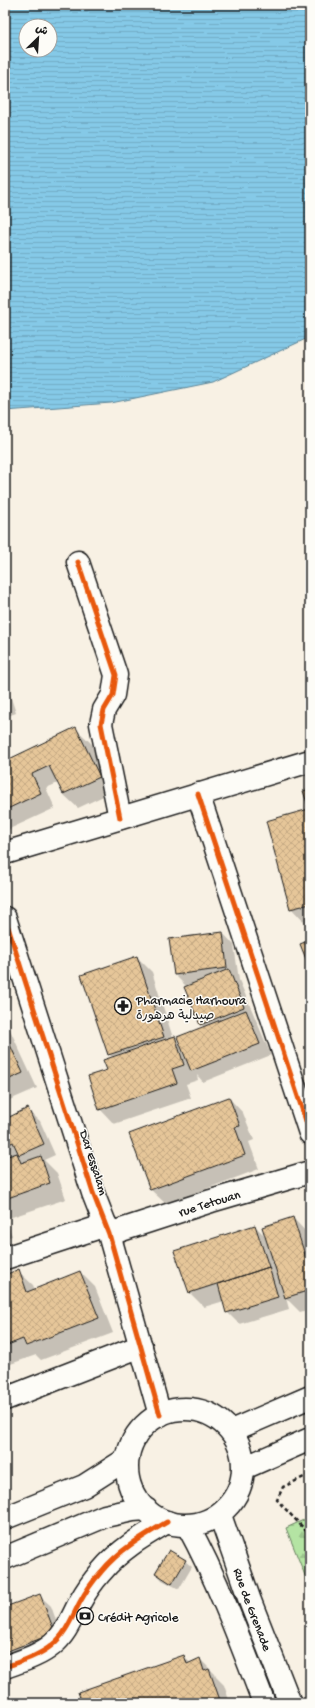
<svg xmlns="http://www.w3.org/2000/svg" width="315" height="1708" font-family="'Gochi Hand','Playpen Sans Arabic',sans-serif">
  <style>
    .forest { fill: url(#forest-firs); stroke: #688060 }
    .water { fill: url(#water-rules); stroke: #5b8496; fill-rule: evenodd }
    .shadow { fill: #0003 }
    .building { fill: url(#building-cross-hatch); stroke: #1c1c1c }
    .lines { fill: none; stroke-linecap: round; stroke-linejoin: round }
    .street-casing { stroke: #1c1c1c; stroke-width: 25 }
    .secondary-casing { stroke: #1c1c1c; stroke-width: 25 }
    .primary-casing { stroke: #1c1c1c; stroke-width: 25 }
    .path { stroke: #1c1c1c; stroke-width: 2.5; stroke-dasharray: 4 3; stroke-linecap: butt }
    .street { stroke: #fdfcf7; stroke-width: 22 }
    .secondary { stroke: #fdfcf7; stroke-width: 22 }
    .primary { stroke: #fdfcf7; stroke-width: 22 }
    .cycleway-casing { stroke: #fdfcf7; stroke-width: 8 }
    .cycleway { stroke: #e8590c; stroke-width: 5 }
    .labels { text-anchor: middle; stroke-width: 3; stroke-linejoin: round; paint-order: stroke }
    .poi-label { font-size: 13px; fill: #1c1c1c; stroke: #fdfcf7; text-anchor: start }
    .street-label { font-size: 13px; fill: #1c1c1c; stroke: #fdfcf7 }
  </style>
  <defs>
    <pattern id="forest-firs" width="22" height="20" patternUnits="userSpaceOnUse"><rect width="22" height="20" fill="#b4e4a3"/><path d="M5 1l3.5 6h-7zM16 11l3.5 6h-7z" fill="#9ac38c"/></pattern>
    <pattern id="water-rules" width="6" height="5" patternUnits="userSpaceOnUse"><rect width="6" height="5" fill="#85c9e7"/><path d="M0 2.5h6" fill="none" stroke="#72acc6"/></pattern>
    <pattern id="building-cross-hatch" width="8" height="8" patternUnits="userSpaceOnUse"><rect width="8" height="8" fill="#e6c699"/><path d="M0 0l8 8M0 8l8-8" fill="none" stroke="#c5aa83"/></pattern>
  </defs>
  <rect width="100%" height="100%" fill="#f8f1e4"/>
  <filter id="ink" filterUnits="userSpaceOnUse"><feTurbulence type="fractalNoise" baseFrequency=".025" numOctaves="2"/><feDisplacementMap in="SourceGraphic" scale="8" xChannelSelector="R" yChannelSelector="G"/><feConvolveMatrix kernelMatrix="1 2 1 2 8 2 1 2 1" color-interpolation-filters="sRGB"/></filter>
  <g filter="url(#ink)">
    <path class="forest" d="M310,1517V1588L286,1528Z"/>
    <path class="water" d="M5,5H310V337L213,382L111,403L5,411ZM26,26H50V50H26Z"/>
    <path class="shadow" d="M5,680L16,713L5,717Z
      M76,729L91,743L114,791L78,808L63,794L58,783L46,788L55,808L5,831V762Z
      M310,790V922L305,923L291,908L310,810Z
      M223,933L234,945L239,980L271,1055L203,1082L197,1075L198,1080L186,1084L191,1098L114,1124L100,1109L108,1071L113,1058L109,1054L137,957L152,972L173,1038L181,1045L204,1027L201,1024L187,987L175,975Z
      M5,1019L37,1088L5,1102Z
      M229,1098L243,1113L254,1140L249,1142L259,1169L166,1204L151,1190Z
      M28,1110L40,1121L55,1155L44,1160L57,1173L66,1199L6,1219L12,1236L5,1238V1120Z
      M293,1218L307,1233L310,1241V1309L300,1312L286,1298L289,1309L239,1324L227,1312L224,1301L204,1307L190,1293L255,1226L266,1237Z
      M18,1271L33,1285L35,1290L80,1272L95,1287L113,1333L41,1360L36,1355L5,1366V1276Z
      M185,1561L192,1567L179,1589L162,1580L156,1573Z
      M39,1595L51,1606L65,1645L16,1664L5,1653V1608Z
      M184,1656L190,1663L200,1659L215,1674L216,1677L224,1685L230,1703H83Z"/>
    <path class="building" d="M76,727L100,777L63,794L49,766L32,774L41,793L5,810V761Z
      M310,789V904L290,909L266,821L309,809L303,791Z
      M223,932L227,968L174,975L169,939Z
      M310,940V969L300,944Z
      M137,956L164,1037L108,1055L81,975Z
      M229,969L244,1007L200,1025L184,987Z
      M246,1010L260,1044L191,1071L177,1037Z
      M5,1034L23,1073L5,1081Z
      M175,1036L184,1065L172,1069L177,1083L99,1110L88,1076L107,1070L103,1060Z
      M229,1097L240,1126L235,1127L245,1155L150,1190L129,1134Z
      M28,1108L44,1144L19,1155L13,1142L5,1146V1119Z
      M17,1153L21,1163L41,1156L50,1183L5,1199V1157Z
      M293,1217L306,1258L310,1256V1290L285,1298L262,1227Z
      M255,1225L269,1267L189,1293L174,1251Z
      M269,1267L278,1297L226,1313L218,1284Z
      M19,1269L27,1292L80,1271L99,1318L26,1346L23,1339L5,1346V1275Z
      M169,1550L186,1560L172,1584L155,1573Z
      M40,1594L55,1633L5,1652V1607Z
      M184,1655L187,1664L200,1658L204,1671L209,1669L221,1703H82L78,1692Z"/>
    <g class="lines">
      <g class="street-casing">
        <g id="street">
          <path d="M78,562L116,675L113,695L104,710L101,724L120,818"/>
          <path d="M198,794L310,1133"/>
          <path d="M5,853L310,761"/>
          <path d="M5,918L93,1193L109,1234L160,1415"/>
          <path id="s1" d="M109,1234L211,1201L310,1172"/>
          <path d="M5,1258L106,1225"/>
          <path d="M5,1399L141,1346"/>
          <path d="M5,1667C21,1661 39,1656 52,1645C66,1634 72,1617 80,1602C86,1591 93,1581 101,1572C119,1550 143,1536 167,1522"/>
        </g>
      </g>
      <g class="secondary-casing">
        <g id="secondary">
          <path id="s2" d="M220,1515L250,1601L290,1703"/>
          <path d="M188,1526C219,1583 241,1643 264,1703"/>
        </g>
      </g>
      <g class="primary-casing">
        <path id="primary" d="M127 1467a58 58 0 1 1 116 0a58 58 0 1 1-116 0Z
          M231,1431L310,1397
          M244,1468L310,1439
          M5,1518L84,1486L128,1458
          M5,1558L105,1516L133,1510L146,1509"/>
      </g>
      <path class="path" d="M310,1474L283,1487L277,1500L310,1535"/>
      <use href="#street" class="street"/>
      <use href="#secondary" class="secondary"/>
      <use href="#primary" class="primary"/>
      <g class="cycleway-casing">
        <path id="cycleway" d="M78,562L116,675L113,695L104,710L101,724L120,818
          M198,794L310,1133
          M5,918L93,1193L109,1234L160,1415
          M5,1667C21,1661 39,1656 52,1645C66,1634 72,1617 80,1602C86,1591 93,1581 101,1572C119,1550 143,1536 167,1522"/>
      </g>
      <use href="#cycleway" class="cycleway"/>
    </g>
  </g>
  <defs>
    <g id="pharmacy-ring" transform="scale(0.9)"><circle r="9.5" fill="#fdfcf7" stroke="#1c1c1c" stroke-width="1.5"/><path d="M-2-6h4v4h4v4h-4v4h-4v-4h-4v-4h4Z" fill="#1c1c1c"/></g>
    <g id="bank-ring" transform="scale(0.9)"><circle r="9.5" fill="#fdfcf7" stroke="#1c1c1c" stroke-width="1.5"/><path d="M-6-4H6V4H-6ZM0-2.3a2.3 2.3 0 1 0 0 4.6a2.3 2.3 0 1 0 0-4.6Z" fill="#1c1c1c"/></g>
  </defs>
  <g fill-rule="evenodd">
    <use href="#pharmacy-ring" x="123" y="1006"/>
    <use href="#bank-ring" x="85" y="1616"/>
  </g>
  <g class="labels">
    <g class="poi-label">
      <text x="136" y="1004">Pharmacie Harhoura<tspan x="136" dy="15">صيدلية هرهورة</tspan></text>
      <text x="98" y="1621">Crédit Agricole</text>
    </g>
    <g class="street-label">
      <text transform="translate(95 1162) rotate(72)" y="5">Dar Essalam</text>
      <text dy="5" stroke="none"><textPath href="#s1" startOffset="105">rue Tetouan</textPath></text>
      <text dy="5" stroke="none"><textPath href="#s2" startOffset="100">Rue de Grenade</textPath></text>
    </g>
  </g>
  <rect width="315" height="1708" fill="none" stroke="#fdfcf7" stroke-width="20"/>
  <rect x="10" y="10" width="295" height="1688" fill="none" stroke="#1c1c1c" stroke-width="1.5" filter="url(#ink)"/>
  <g transform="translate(38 38) rotate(25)"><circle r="19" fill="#fdfcf7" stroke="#a3a29f"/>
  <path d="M0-3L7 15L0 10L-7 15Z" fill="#1c1c1c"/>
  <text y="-6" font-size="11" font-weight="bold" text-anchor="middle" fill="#1c1c1c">ش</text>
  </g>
</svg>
